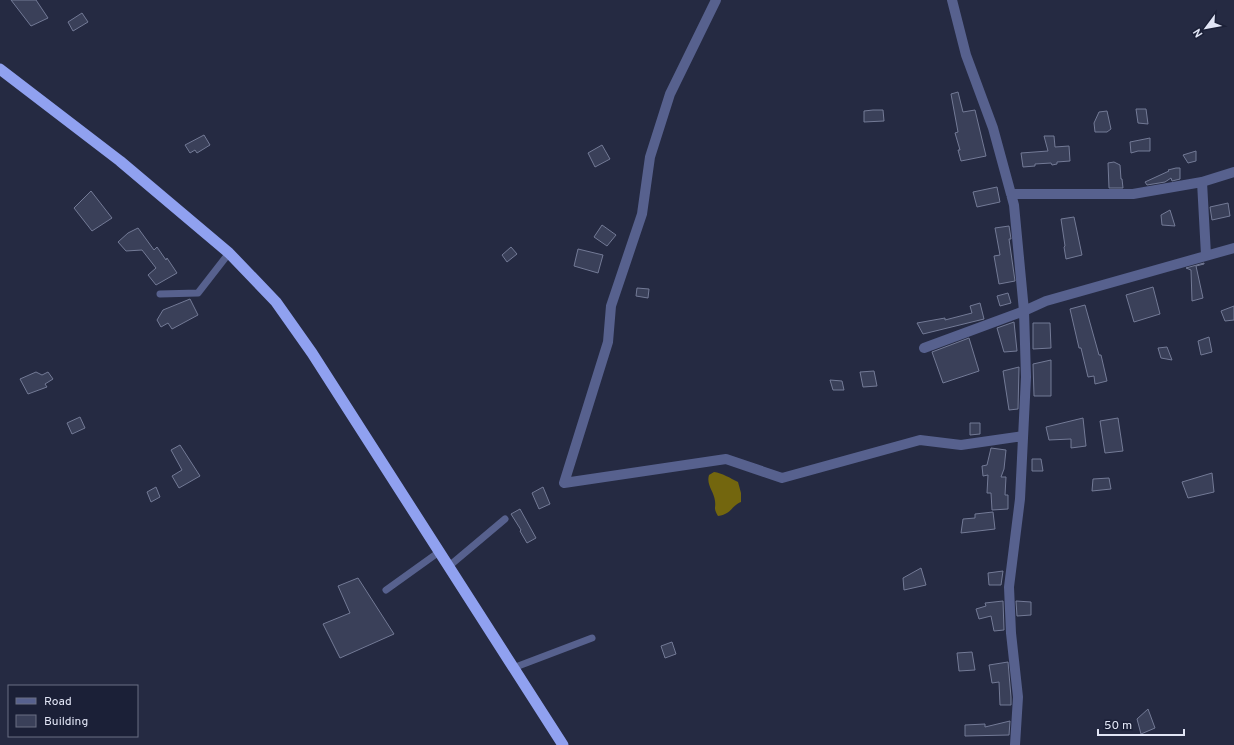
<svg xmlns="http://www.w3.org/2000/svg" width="1234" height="745" font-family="Overpass,sans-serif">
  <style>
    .water { fill: #73660e }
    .building { fill: #3a4059; stroke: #737a96 }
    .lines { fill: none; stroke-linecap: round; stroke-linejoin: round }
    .service { stroke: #57618e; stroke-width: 7 }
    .minor { stroke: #57618e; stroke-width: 10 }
    .trunk { stroke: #90a1f0; stroke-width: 11 }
  </style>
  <rect width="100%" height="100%" fill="#252a42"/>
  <path class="water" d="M714,472C722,473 730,478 738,482L741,493V502C731,506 732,514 718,516C713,507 716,509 715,501C714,491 706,485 709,475Z"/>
  <path class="building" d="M11,0H36L48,18L31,26Z
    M82,13L88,22L73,31L68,22Z
    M958,92L963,112L975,110L986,156L961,161L958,150H960L955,133L958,132L951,94Z
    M1136,109H1146L1148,124L1138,123Z
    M873,110H883L884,121L864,122V111Z
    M1107,111L1111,129L1107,132H1095L1094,123L1099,112Z
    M204,135L210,145L197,153L195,150L190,153L185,145Z
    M1044,136H1054L1055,147L1069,146L1070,161L1057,162V164L1052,165L1051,163L1035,164V166L1023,167L1021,153L1048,151Z
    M1150,138V151H1138L1131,153L1130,142Z
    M602,145L610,159L595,167L588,153Z
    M1196,151V161L1188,163L1183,155Z
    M1114,162L1120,165L1121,179H1122L1123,188H1109L1108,163Z
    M1176,168H1180V179L1172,181L1171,178L1165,182L1147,185L1145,182L1169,171L1168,170Z
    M997,187L1000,202L977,207L973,192Z
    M91,191L112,218L92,231L74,208Z
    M1228,203L1230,216L1212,220L1210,207Z
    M1170,210L1175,226L1162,225L1161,215Z
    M1074,217L1082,255L1066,259L1064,247L1065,246L1061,219Z
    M602,225L616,235L607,246L594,237Z
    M1009,226L1011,239H1009L1015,281L999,284L994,256L1000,255L995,228Z
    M138,228L154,250L157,247L166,260L167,258L177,273L156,285L148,275L156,268L142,250L126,251L118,242L128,233Z
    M511,247L517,254L507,262L502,255Z
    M578,249L603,255L598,273L574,266Z
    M1204,263V264L1196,266L1203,298L1192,301L1191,270L1186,268Z
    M1153,287L1160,314L1134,322L1126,295Z
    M637,288L649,289L648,298L636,296Z
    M1008,293L1011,303L1000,306L997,296Z
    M190,299L198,315L172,329L168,323L161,327L157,320L163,310Z
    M980,303L984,319L923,334L917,323L945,318V320L972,313L970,306Z
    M1085,305L1099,355H1101L1107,381L1095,384L1094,376L1088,377L1081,348H1079L1070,309Z
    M1234,306V320L1225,321L1221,311Z
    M1014,322L1017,351L1004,352L997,328Z
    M1033,323H1050L1051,348L1033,349Z
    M1209,337L1212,352L1201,355L1198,341Z
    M969,338L979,371L943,383L932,352Z
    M1167,347L1172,360L1161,358L1158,348Z
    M1051,360V396H1034L1033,364Z
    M1019,367L1018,409L1009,410L1003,371Z
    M874,371L877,386L863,387L860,372Z
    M36,372L42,375L48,372L53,379L45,384L47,387L28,394L20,379Z
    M830,380L842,381L844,390H833Z
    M80,417L85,428L72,434L67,423Z
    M1083,418L1086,446L1071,448V439L1049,440L1046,427Z
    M1118,418L1123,451L1105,453L1100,421Z
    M970,423H980V434L970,435Z
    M180,445L200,476L179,488L172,476L182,470L171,450Z
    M991,448L1006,450L1004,469L1001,477H1006L1005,495H1008V509L992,510L991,493H987L988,475L983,476L982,466L987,465Z
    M1032,459H1041L1043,471H1032Z
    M1212,473L1214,492L1188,498L1182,482Z
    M1109,478L1111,489L1092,491L1093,479Z
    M156,487L160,497L151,502L147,492Z
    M543,487L550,504L539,509L532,493Z
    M520,509L536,538L527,543L520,531L521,530L511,514Z
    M993,512L995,529L961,533L963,519L975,518V514Z
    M921,568L926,585L904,590L903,578Z
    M1003,571L1001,585H989L988,573Z
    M358,578L394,634L340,658L323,624L350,613L338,586Z
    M1003,601L1004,630L994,631L991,616L979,619L976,609L986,606L985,603Z
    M1016,601L1031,602V615L1017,616Z
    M672,642L676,654L665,658L661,646Z
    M972,652L975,670L959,671L957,653Z
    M1008,662L1011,697V705H1000L999,682L992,683L989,665Z
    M1148,709L1155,728L1141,734L1137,719Z
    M1010,721L1009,735L965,736V725L985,724V727Z"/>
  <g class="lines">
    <path class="service" d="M160,294L198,293L229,253
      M448,567L505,519
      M386,590L439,552
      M513,668L592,638"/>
    <path class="minor" d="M716,0L670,94L650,157L642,214L611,306L608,342L564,483L726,459L782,478L920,440L961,445L1023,436
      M952,0L966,55L993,128L1014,205L1024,311L1026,377L1020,499L1009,587L1011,633L1018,697L1015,745
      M1202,182L1206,255
      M1011,194H1133L1202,182L1234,172
      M924,348L1024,311L1046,301L1234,248"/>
    <path class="trunk" d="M0,69L120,161L229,253L276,302L312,353L563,745"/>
  </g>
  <rect x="8" y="685" width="130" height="52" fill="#1b2037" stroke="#6a6f83"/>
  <rect x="16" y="698" width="20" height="6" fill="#57618e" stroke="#6a6f83"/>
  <text x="44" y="705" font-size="12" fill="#e1e5f5">Road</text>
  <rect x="16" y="715" width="20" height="12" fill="#3a4059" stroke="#6a6f83"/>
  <text x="44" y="725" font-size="12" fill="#e1e5f5">Building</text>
  <g transform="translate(1206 28) rotate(238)" stroke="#1b2037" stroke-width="3" paint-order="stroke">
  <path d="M0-3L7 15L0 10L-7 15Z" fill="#e1e5f5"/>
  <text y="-6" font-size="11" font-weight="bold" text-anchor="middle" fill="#e1e5f5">N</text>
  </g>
  <path d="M1098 729v6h86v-6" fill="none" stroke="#e1e5f5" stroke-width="2"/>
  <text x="1104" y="729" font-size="12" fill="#e1e5f5" stroke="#1b2037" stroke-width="3" paint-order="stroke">50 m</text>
</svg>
